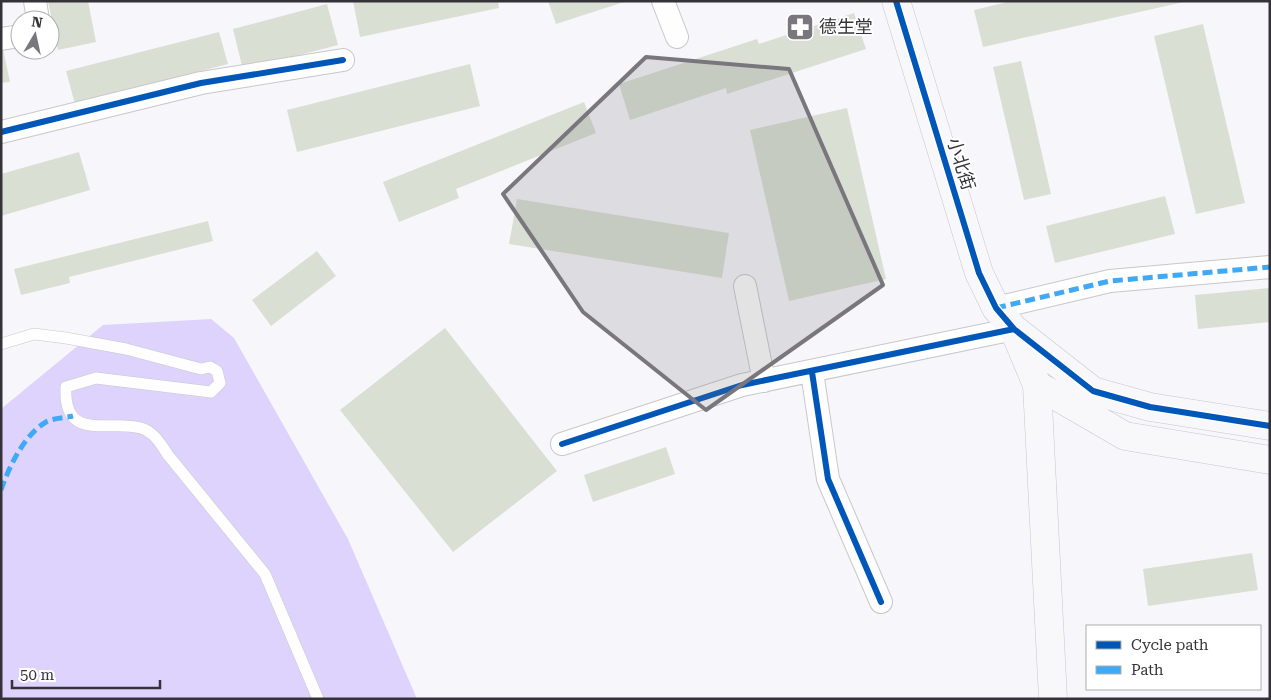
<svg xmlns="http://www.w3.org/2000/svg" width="1271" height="700" font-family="'Roboto Serif','Noto Sans SC',serif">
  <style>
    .green { fill: #ded3fd }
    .building { fill: #d9e0d3 }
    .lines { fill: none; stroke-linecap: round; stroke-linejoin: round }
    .lane-casing { stroke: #c8c7cb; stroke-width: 12 }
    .street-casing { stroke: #c8c7cb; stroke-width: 24 }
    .secondary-casing { stroke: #c8c7cb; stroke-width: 29 }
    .lane { stroke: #fefefe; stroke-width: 11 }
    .street { stroke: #fefefe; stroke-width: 22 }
    .secondary { stroke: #f8f7fa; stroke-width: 28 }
    .quiet { stroke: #3fa9f5; stroke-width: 5; stroke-dasharray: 10 5; stroke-linecap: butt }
    .cycleway-casing { stroke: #fff; stroke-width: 9 }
    .cycleway { stroke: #0057b8; stroke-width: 6 }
    .marked { fill: #79777d; fill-opacity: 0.2; stroke: #79777d; stroke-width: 4; stroke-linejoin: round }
    .labels { text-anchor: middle; stroke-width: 4; stroke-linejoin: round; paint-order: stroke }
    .poi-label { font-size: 18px; fill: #353339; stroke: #fff; text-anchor: start }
    .street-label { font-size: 18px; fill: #353339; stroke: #fff }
  </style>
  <rect width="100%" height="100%" fill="#f7f6fb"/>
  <path class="green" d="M211,319L234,338L348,539L417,699H1V409L103,325Z"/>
  <path class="building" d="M48,1H88L96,42L58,50Z
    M353,1H498L499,8L360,37Z
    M548,1H624V2L556,24Z
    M1012,1H1184V2L983,47L974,10Z
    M327,4L338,45L243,70L233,29Z
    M854,13L866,49L727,94L726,88L630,120L619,84L757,39L759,44Z
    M1203,24L1245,203L1196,214L1154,36Z
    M219,32L228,64L75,104L66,71Z
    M3,49L10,82L1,83V50Z
    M1021,61L1051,194L1024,200L993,67Z
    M470,64L480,106L297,152L287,110Z
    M584,102L596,133L456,189L459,198L399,222L383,182Z
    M847,108L886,279L789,301L750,130Z
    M79,152L90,190L1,216V174Z
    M1165,196L1175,234L1055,263L1046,226Z
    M517,199L729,233L722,278L509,244Z
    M208,221L213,241L69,277L70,283L21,295L14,269Z
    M317,251L336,276L271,326L252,300Z
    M1270,288V322L1198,329L1195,295Z
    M445,328L557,471L453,552L340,410Z
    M666,447L675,474L593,502L584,475Z
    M1252,553L1258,590L1148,606L1143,569Z"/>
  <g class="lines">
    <g class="lane-casing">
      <path id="lane" d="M1,344L34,334L66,338L126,349L201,369L210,367L217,371L220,383L211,392L96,378L66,387C63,443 109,419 141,428C154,432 161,444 168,455L265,574L318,699"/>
    </g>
    <g class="street-casing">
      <path id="street" d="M35,1L38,20
        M663,1L677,37
        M1,39L20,36
        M1,132L201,83L343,60
        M745,286L764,381
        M996,308L1110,281L1270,267
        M812,372L828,479L881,602
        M562,444L742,385L1014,329"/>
    </g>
    <g class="secondary-casing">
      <path id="secondary" d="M896,1L979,273L996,308L1014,329L1093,391L1150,407L1270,426
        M1014,330L1037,385L1053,699
        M1037,385L1125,436L1270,460"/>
    </g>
    <use href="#lane" class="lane"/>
    <use href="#street" class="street"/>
    <use href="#secondary" class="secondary"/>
    <path class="quiet" d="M996,308L1110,281L1270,267
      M1,490C9,467 24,435 46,422C53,418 65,418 73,416"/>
    <g class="cycleway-casing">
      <path id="cycleway" d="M896,1L979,273L996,308L1014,329L1093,391L1150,407L1270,426
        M1,132L201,83L343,60
        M812,372L828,479L881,602
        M562,444L742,385L1014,329"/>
    </g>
    <use href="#cycleway" class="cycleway"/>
  </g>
  <path class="marked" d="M646,57L789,69L883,285L706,410L583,312L503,194Z"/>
  <defs>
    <g id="pharmacy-square" transform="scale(1.4375)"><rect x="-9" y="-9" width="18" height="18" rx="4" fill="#79777d" stroke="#fff"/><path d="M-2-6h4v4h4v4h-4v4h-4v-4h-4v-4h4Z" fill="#fff"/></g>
  </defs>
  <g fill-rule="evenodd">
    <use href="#pharmacy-square" x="800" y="27"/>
  </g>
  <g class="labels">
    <g class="poi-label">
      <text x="819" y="33">德生堂</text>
    </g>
    <g class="street-label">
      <text transform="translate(961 164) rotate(73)" y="6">小北街</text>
    </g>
  </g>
  <rect width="1271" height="700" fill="none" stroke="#353339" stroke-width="5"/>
  <rect x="1086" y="625" width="175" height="65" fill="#ffffff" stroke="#aeadb0"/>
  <rect x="1096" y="641" width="25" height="8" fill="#0057b8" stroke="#aeadb0"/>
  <text x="1131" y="650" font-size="15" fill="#353339">Cycle path</text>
  <rect x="1096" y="666" width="25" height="8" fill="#3fa9f5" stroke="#aeadb0"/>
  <text x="1131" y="675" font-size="15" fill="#353339">Path</text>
  <g transform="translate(35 35) rotate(9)"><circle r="24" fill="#ffffff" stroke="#aeadb0"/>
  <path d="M0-4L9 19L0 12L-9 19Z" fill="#79777d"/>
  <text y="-8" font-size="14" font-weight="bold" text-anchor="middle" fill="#353339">N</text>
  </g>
  <path d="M12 680v8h148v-8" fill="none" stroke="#353339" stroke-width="2.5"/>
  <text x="20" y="680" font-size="15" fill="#353339" stroke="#ffffff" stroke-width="4" paint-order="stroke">50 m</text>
</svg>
